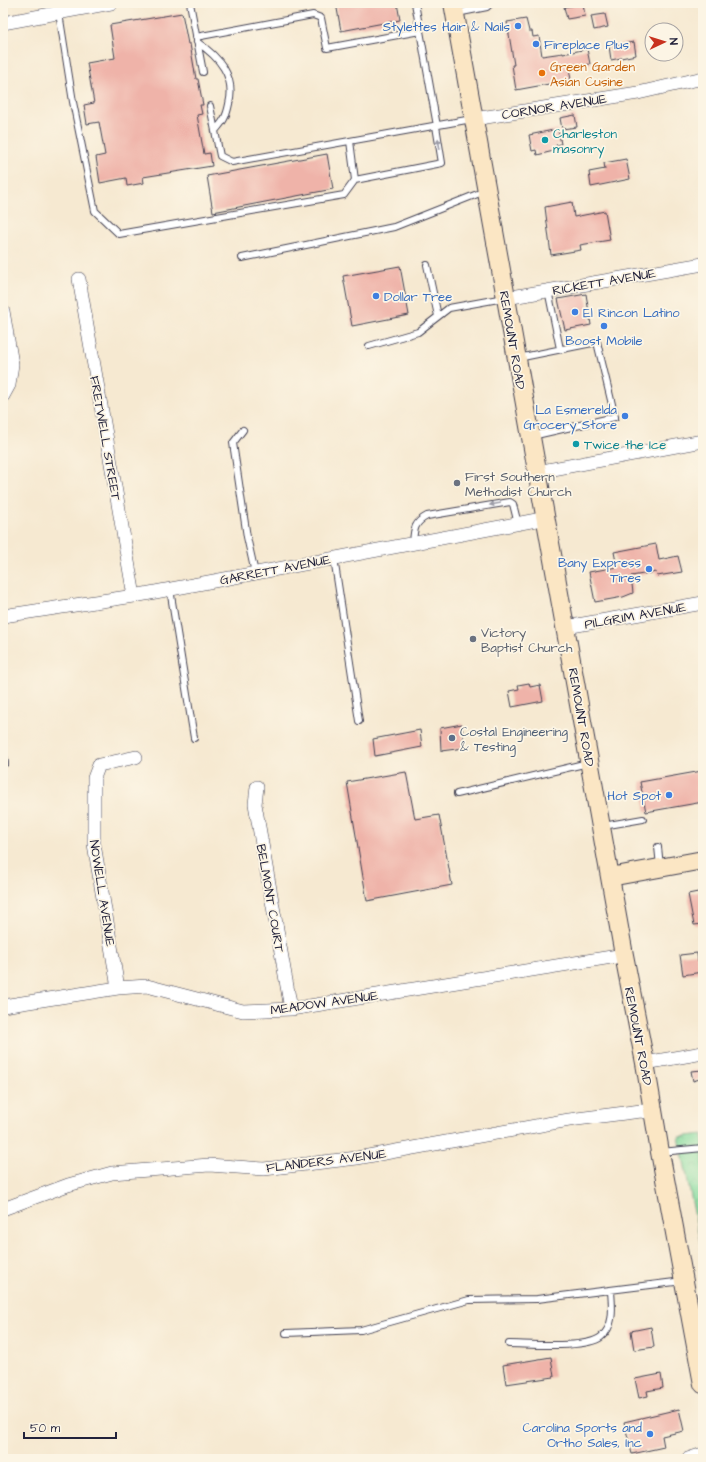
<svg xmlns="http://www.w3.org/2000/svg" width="706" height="1462" font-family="'Architects Daughter',sans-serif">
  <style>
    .park { fill: url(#park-crowns); stroke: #547e6d }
    .building { fill: #efb3a9 }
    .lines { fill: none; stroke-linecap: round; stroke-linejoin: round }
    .lane-casing { stroke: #424052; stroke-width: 8 }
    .street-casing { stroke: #424052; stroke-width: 14 }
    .secondary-casing { stroke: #424052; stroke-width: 20 }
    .lane { stroke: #fff; stroke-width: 6 }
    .street { stroke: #fff; stroke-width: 13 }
    .secondary { stroke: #fbe6c4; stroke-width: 18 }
    .oneway { fill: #9c9ca7 }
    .shop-dot { fill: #3f7fe0; stroke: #fcf5e5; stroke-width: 1.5 }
    .food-dot { fill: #e8710a; stroke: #fcf5e5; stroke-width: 1.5 }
    .culture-dot { fill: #0f9aa8; stroke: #fcf5e5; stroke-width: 1.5 }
    .worship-dot { fill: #6b7280; stroke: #fcf5e5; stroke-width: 1.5 }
    .service-dot { fill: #5c6f8a; stroke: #fcf5e5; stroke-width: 1.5 }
    .labels { text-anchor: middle; stroke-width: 3.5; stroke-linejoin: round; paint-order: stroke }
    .shop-label { font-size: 13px; fill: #366cbe; stroke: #fcf5e5; text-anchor: end }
    .food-label { font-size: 13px; fill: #c56008; stroke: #fcf5e5; text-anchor: start }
    .street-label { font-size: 13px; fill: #22223b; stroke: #fcf5e5 }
    .culture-label { font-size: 13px; fill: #0d838f; stroke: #fcf5e5; text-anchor: start }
    .worship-label { font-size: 13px; fill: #5b616d; stroke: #fcf5e5; text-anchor: start }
    .service-label { font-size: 13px; fill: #4e5e75; stroke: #fcf5e5; text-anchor: start }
  </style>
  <defs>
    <pattern id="park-crowns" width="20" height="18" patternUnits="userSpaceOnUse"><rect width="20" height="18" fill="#85db9f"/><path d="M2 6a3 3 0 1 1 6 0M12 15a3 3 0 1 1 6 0" fill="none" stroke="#73bc8a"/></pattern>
  </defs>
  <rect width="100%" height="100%" fill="#fcf5e5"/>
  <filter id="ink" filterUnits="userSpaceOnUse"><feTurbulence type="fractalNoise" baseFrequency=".025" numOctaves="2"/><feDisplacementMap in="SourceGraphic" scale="8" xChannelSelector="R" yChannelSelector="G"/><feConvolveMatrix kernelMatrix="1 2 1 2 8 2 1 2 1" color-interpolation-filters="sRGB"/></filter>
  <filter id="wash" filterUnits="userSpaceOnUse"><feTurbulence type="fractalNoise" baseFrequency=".012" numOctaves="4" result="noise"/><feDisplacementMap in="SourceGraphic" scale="16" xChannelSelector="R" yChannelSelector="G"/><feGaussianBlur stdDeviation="0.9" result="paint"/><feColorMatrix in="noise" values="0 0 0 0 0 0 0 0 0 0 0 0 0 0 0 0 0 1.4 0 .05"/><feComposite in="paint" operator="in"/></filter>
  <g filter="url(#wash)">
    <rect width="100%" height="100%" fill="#f6e9d1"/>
    <path class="park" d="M703,1134V1257L679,1137Z"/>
    <g id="blocks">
      <path class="building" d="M336,3H397L400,20L341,31Z
        M583,4L585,16L567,19L564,7Z
        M182,13L188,44H190L196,79H198L203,105H200L202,114L197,115L204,154L210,153L212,166L143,177L144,183L127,186L126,178L100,183L96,157L105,155L99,122L87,124L84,105L94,103L87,63L115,58L110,25Z
        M605,14L608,27L594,30L591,16Z
        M526,19L529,31H532L533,37L539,36L542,56L563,53V54L587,49L590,64L569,68L571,80L516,90L512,65H514L507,22Z
        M634,42L636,55L611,60L609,46Z
        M575,115L577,127L562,129L560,118Z
        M558,129L561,144L556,145L558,150L537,155L536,150L532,151L529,135Z
        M327,154L333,189L213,212L207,176Z
        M626,159L630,179L591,187L589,172L605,169L604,163Z
        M572,202L574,217L605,211L610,240L580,245L581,250L551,255L545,207Z
        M400,266L409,315L352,326L343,276Z
        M586,294L591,325L565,330L558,299Z
        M656,544L659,560L678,556L682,572L657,576L656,572L631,576L633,593L623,597L595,602L589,572L617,567L614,552Z
        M529,683L530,687L540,685L543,701L512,707L509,691L519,689L518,685Z
        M462,724L464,748L441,751L440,728Z
        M420,730L422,747L375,756L373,739Z
        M702,771L703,802L646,812L640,782Z
        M406,772L415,819L439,815L452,885L367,901L347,782Z
        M703,891V924L694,925L688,894Z
        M697,953L698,962H701L702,972L683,975L680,955Z
        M703,1070V1078L693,1081L691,1071Z
        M651,1327L654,1347L634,1350L631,1331Z
        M551,1357L554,1377L506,1384L503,1365Z
        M661,1374L663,1388L647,1391L648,1396L639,1398L635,1379Z
        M679,1409L684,1431L662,1436L664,1447L632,1454L624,1422Z"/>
    </g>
  </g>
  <g filter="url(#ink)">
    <use href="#blocks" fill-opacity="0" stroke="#424052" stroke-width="1"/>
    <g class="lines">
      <g class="lane-casing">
        <path id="lane" d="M190,3L203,72
          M415,3L420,31
          M59,13L73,102L95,211L119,234L344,195L355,180L350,141
          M457,13L487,7L491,3
          M196,37L313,15L321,18L327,48L420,31L437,126
          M197,42C219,57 236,76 229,104C228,109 227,114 224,119C222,123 218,127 215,131
          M210,106L220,156L232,162L472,119
          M355,180L442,163L436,126
          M242,258L394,227L485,191
          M427,265L438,316
          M548,290L560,349
          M369,346L418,332L449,308L504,298
          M518,358L597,342L615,417L532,436
          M243,430L233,443L247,537L255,573
          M413,543C414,529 414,523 427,516L510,502L513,504L518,524
          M334,558L359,721
          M170,589L194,738
          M3,749L5,763
          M457,794L588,763
          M603,826L643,819
          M658,847L660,866
          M661,1152L703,1148
          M286,1333L361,1330L469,1300L537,1299L683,1281
          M509,1344C528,1344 586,1349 601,1337C615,1326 612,1306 611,1291"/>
      </g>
      <g class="street-casing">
        <path id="street" d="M3,23L111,3
          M474,119L638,93L703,78
          M79,279L134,596
          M506,298L703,264
          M3,311L12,364L9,385L3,396
          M537,472L703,441
          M3,616L134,596L547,518
          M566,627L703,603
          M257,787L255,804L291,1009
          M118,988L94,844V778L99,765L136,757
          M3,1006L118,988L147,986L243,1011L291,1009L624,955
          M645,1063L703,1053
          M3,1209L68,1185L112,1173L209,1165L264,1169L357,1158L569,1120L641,1111L653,1113
          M688,1459L703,1454"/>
      </g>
      <g class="secondary-casing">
        <path id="secondary" d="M453,3L624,955L645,1063L660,1152L703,1384
          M610,877L703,860"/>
      </g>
      <use href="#lane" class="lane"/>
      <use href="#street" class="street"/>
      <use href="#secondary" class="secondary"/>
    </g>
    <defs><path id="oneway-solid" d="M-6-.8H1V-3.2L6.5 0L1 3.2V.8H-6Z"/></defs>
    <g class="oneway">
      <use href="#oneway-solid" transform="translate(439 144) rotate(-99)"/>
      <use href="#oneway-solid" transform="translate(495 504) rotate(170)"/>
    </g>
  </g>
  <g class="shop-dot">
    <circle cx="518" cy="26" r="4"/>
    <circle cx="536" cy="44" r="4"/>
    <circle cx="376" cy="296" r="4"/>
    <circle cx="575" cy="312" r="4"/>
    <circle cx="604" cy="326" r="4"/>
    <circle cx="625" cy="416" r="4"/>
    <circle cx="649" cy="569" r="4"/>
    <circle cx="669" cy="795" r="4"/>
    <circle cx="650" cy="1434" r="4"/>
  </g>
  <circle class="food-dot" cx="542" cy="73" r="4"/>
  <g class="culture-dot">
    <circle cx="545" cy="140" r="4"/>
    <circle cx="576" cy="444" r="4"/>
  </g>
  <g class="worship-dot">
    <circle cx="457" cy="483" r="4"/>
    <circle cx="473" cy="639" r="4"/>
  </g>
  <circle class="service-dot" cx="452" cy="738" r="4"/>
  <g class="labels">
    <g class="shop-label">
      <text x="510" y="31">Stylettes Hair &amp; Nails</text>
      <text x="544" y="49" text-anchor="start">Fireplace Plus</text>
      <text x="384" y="301" text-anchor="start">Dollar Tree</text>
      <text x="583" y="317" text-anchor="start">El Rincon Latino</text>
      <text x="604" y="345" text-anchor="middle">Boost Mobile</text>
      <text x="617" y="414">La Esmerelda<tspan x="617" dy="15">Grocery Store</tspan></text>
      <text x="641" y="567">Bany Express<tspan x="641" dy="15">Tires</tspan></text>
      <text x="661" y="800">Hot Spot</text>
      <text x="642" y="1432">Carolina Sports and<tspan x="642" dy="15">Ortho Sales, Inc</tspan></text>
    </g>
    <g class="food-label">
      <text x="550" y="71">Green Garden<tspan x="550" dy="15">Asian Cusine</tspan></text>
    </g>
    <g class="street-label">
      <text transform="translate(554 106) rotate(-9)" y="5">CORNOR AVENUE</text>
      <text transform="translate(604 281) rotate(-10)" y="5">RICKETT AVENUE</text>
      <text transform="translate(513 340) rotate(80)" y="5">REMOUNT ROAD</text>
      <text transform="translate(106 438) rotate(80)" y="5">FRETWELL STREET</text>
      <text transform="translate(275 569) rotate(-11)" y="5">GARRETT AVENUE</text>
      <text transform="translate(635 615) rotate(-10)" y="5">PILGRIM AVENUE</text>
      <text transform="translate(582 717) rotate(80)" y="5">REMOUNT ROAD</text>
      <text transform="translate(103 893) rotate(81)" y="5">NOWELL AVENUE</text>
      <text transform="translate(271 898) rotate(80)" y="5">BELMONT COURT</text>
      <text transform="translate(324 1002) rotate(-8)" y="5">MEADOW AVENUE</text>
      <text transform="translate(639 1036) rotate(79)" y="5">REMOUNT ROAD</text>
      <text transform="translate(326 1160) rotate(-7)" y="5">FLANDERS AVENUE</text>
    </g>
    <g class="culture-label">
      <text x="553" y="138">Charleston<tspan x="553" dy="15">masonry</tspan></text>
      <text x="584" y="449">Twice the Ice</text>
    </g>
    <g class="worship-label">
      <text x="465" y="481">First Southern<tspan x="465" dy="15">Methodist Church</tspan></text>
      <text x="481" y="637">Victory<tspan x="481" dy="15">Baptist Church</tspan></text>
    </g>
    <g class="service-label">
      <text x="460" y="736">Costal Engineering<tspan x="460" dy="15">&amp; Testing</tspan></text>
    </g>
  </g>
  <rect width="706" height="1462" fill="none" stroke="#fcf5e5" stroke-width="16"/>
  <g transform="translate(664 42) rotate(86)"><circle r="19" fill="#fcf5e5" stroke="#a5a1a1"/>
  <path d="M0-3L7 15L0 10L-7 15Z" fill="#c8321e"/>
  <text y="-6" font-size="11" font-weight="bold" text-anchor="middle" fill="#22223b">N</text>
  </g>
  <path d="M24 1432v6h92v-6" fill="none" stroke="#22223b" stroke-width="2"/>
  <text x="30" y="1432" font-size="12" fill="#22223b" stroke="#fcf5e5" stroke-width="3" paint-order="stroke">50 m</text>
</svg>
